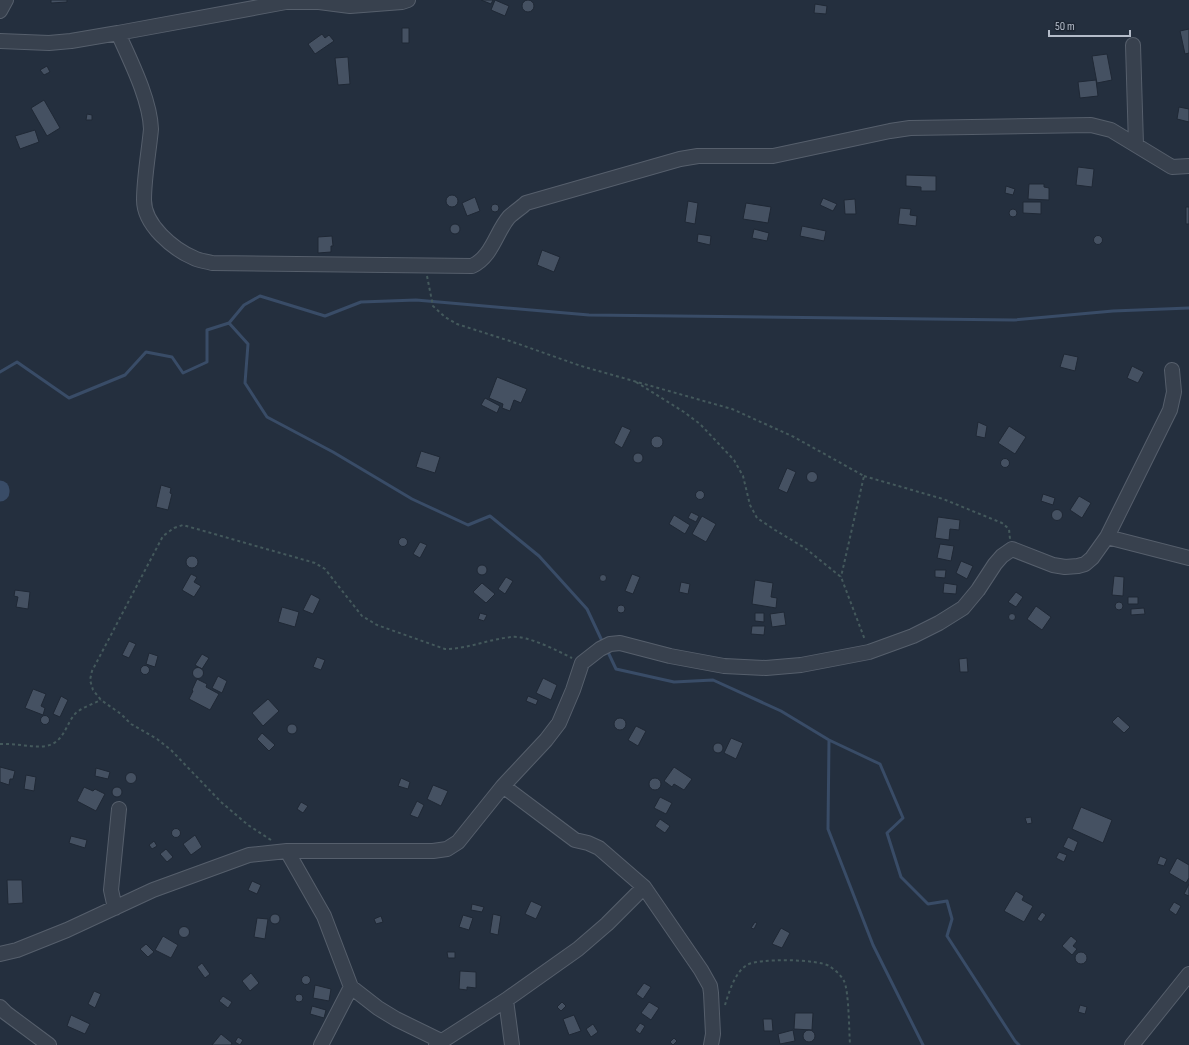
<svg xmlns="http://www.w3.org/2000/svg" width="1189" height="1045" font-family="'Sofia Sans Condensed',sans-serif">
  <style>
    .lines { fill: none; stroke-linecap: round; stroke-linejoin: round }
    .stream { stroke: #394c67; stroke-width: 3 }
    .river { stroke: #394c67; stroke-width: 19 }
    .building { fill: #455162; stroke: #1f2835 }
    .minor-casing { stroke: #565f6c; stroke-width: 16 }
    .path { stroke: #44595c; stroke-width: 2; stroke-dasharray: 3 3; stroke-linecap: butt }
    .minor { stroke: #38414e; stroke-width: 14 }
  </style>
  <rect width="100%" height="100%" fill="#242f3e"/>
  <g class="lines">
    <path class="stream" d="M229,323L244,305L260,296L325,316L361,302L416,300L589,315L1014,320L1113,311L1189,308
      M0,372L17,362L69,398L125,375L146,352L172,357L183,373L207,362V330L229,323L248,344L245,383L267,417L333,452L412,499L468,525L490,516L539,556L587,609L603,643
      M607,650L616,669L674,682L713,680L781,711L829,740L880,764L903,818L887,833L901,877L928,904L947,901L952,919L947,936L1015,1041L1019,1045
      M829,740L828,829L873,945L923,1045"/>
    <path class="river" d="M0,490V492"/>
  </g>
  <path class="building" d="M51,0H67V2L51,3Z
    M481,0H493L491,4Z
    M495,0L509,6L505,16L491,10Z
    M522 6a6 6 0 1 1 12 0a6 6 0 1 1-12 0Z
    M815,4L827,6L826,14L814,13Z
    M402,28H409V43H402Z
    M1189,29V53L1185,54L1180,31Z
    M322,34L325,38L329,35L334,41L315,54L308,44Z
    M1107,54L1112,80L1097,83L1092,56Z
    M348,57L350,84L338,85L335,58Z
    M47,66L50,72L44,75L40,70Z
    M1096,80L1098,96L1080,98L1078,82Z
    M44,100L60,128L47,136L31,108Z
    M1179,107L1189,109V122L1177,119Z
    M87,114L92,115V120H86Z
    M35,130L39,142L20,149L15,136Z
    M1078,167L1094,169L1092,187L1076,185Z
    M906,175L936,176V191H921V187L906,186Z
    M1029,184H1044V187L1049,188V200L1028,199Z
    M1006,186L1015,189L1013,195L1005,193Z
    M446 201a6 6 0 1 1 12 0a6 6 0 1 1-12 0Z
    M475,197L480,211L467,216L462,203Z
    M823,198L837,204L833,211L820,205Z
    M855,199L856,214H845L844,200Z
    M688,201L698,203L695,224L685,222Z
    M1023,202H1041V214L1023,213Z
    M746,203L771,207L768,223L743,219Z
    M491 208a4 4 0 1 1 8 0a4 4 0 1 1-8 0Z
    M1186,207H1189V224H1186Z
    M900,208L911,209L910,215L917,216L916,226L898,224Z
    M1009 213a4 4 0 1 1 8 0a4 4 0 1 1-8 0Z
    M450 229a5 5 0 1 1 10 0a5 5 0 1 1-10 0Z
    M802,226L826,231L824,241L800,236Z
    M754,229L769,233L767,241L752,238Z
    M698,234L711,236L710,245L697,242Z
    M1093.5 240a4.5 4.5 0 1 1 9 0a4.5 4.5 0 1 1-9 0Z
    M332,236L333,246H331V252L318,253V237Z
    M542,250L560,257L554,272L537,265Z
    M1064,354L1078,357L1075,371L1060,367Z
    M1132,366L1144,372L1138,383L1127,378Z
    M497,377L527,389L521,403L514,400L510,411L502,408L503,404L489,398Z
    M485,398L500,406L497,413L481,405Z
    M978,422L987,426L985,438L976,436Z
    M622,426L631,430L622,448L614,443Z
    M1009,426L1026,437L1015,454L998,443Z
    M651 442a6 6 0 1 1 12 0a6 6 0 1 1-12 0Z
    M421,451L440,457L435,473L416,467Z
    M633 458a5 5 0 1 1 10 0a5 5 0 1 1-10 0Z
    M1000.5 463a4.5 4.5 0 1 1 9 0a4.5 4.5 0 1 1-9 0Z
    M787,468L796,472L787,493L778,489Z
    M806.5 477a5.5 5.5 0 1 1 11 0a5.5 5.5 0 1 1-11 0Z
    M161,485L171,488L170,493L172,494L168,510L156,507Z
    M695.5 495a4.5 4.5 0 1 1 9 0a4.5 4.5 0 1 1-9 0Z
    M1043,494L1055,498L1053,505L1041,501Z
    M1079,496L1091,503L1082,518L1070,510Z
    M1051.5 515a5.5 5.5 0 1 1 11 0a5.5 5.5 0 1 1-11 0Z
    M691,512L699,516L696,522L688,518Z
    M674,515L690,525L685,534L669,524Z
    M702,516L716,524L706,542L692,534Z
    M938,517L960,520L959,530L950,529L949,540L935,538Z
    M398.5 542a4.5 4.5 0 1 1 9 0a4.5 4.5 0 1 1-9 0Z
    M420,542L427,545L420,558L413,554Z
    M940,544L954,546L951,561L937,558Z
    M186 562a6 6 0 1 1 12 0a6 6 0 1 1-12 0Z
    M961,561L973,566L967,579L956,573Z
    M477 570a5 5 0 1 1 10 0a5 5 0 1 1-10 0Z
    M935,570H946L945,578L935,577Z
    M191,574L197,577L194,582L201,586L194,597L182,590Z
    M632,574L640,577L633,594L625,591Z
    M599.5 578a3.5 3.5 0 1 1 7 0a3.5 3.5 0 1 1-7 0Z
    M1114,576L1124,577L1123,596L1112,595Z
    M506,577L513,581L505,594L498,589Z
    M755,580L773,583L771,597L777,598L776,608L752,604Z
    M681,582L690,584L688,594L679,592Z
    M482,583L495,594L486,603L473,592Z
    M944,583L957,585L956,594L943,593Z
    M15,590L30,592L28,609L16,607L18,597L14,596Z
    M1016,592L1023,597L1016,607L1008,602Z
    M311,594L320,599L313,614L303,610Z
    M1128,597H1138V604H1128Z
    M1115 606a4 4 0 1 1 8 0a4 4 0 1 1-8 0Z
    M617 609a4 4 0 1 1 8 0a4 4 0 1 1-8 0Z
    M1036,606L1051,617L1042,630L1027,619Z
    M282,607L299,612L295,627L278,622Z
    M1144,608L1145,614L1131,615V609Z
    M784,612L786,625L772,627L770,614Z
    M480,613L487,615L484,621L478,619Z
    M755,613H764V622L755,621Z
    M1008.5 617a3.5 3.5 0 1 1 7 0a3.5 3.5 0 1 1-7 0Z
    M752,626H765L764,635L751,634Z
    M129,641L136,644L129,658L122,655Z
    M149,653L158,656L155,667L146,664Z
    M202,654L209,658L202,669L195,665Z
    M317,657L325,660L321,670L313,667Z
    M967,658L968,672H960L959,659Z
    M140.5 670a4.5 4.5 0 1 1 9 0a4.5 4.5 0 1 1-9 0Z
    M192.5 673a5.5 5.5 0 1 1 11 0a5.5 5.5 0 1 1-11 0Z
    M218,676L227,681L222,693L212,688Z
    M543,678L557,685L551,700L536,693Z
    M197,679L207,684L206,687L219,694L210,710L189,699L193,691L192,690Z
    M33,689L46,694L41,706L45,708L43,715L25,708Z
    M61,696L68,700L60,717L53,714Z
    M528,696L538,700L536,705L526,701Z
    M268,699L279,711L263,726L252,713Z
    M40.5 720a4.5 4.5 0 1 1 9 0a4.5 4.5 0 1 1-9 0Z
    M1118,716L1130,727L1124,733L1112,722Z
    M614 724a6 6 0 1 1 12 0a6 6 0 1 1-12 0Z
    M287 729a5 5 0 1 1 10 0a5 5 0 1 1-10 0Z
    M636,726L646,731L638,746L628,740Z
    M262,733L275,745L269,751L257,739Z
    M731,738L743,743L736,759L724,753Z
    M713 748a5 5 0 1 1 10 0a5 5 0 1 1-10 0Z
    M0,767L15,771L13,779H10L9,785L0,782Z
    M674,767L692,779L684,790L674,784L672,787L664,781Z
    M96,768L110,772L108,779L95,776Z
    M125.5 778a5.5 5.5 0 1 1 11 0a5.5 5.5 0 1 1-11 0Z
    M26,775L36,777L34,791L24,789Z
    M401,778L410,782L408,789L398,786Z
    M649 784a6 6 0 1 1 12 0a6 6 0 1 1-12 0Z
    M433,785L448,791L441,806L427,799Z
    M112 792a5 5 0 1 1 10 0a5 5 0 1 1-10 0Z
    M84,787L93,791L95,789L105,794L96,811L77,801Z
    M660,797L672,803L666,814L654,808Z
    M417,801L424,805L418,818L410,815Z
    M301,802L308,806L303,813L297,809Z
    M1081,807L1112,820L1103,843L1072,829Z
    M1031,817L1032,823L1027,824L1025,818Z
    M660,819L670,826L665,833L655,826Z
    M171.5 833a4.5 4.5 0 1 1 9 0a4.5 4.5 0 1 1-9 0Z
    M195,835L202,847L191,855L183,844Z
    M71,836L87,840L85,848L69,843Z
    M1068,837L1078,842L1074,852L1063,847Z
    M154,841L157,846L152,849L149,845Z
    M166,849L173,857L167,862L160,854Z
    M1059,852L1067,855L1064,862L1056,858Z
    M1160,856L1167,859L1164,866L1157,864Z
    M1177,858L1189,865V878L1186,883L1169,873Z
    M7,880H22L23,903L8,904Z
    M252,881L261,885L257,894L248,890Z
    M1189,884V896L1184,894Z
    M1016,891L1024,896L1022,900L1033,906L1024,922L1004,911Z
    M531,901L542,906L536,919L525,914Z
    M1174,902L1181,906L1176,915L1169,910Z
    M472,904L484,907L482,912L471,910Z
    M1042,912L1046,915L1041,922L1037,919Z
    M270 919a5 5 0 1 1 10 0a5 5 0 1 1-10 0Z
    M493,914L501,916L498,935L490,933Z
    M463,915L473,918L469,930L459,927Z
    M381,916L383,922L376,924L374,919Z
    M257,918L268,919L265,939L254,937Z
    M755,922L757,923L754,929L751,928Z
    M178.5 932a5.5 5.5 0 1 1 11 0a5.5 5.5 0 1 1-11 0Z
    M781,928L790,933L782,948L772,944Z
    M163,936L178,945L171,958L155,950Z
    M1071,936L1077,941L1073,946L1077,949L1072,955L1062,946Z
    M146,944L154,952L148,957L140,949Z
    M1075 958a6 6 0 1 1 12 0a6 6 0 1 1-12 0Z
    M447,952H455V958H448Z
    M202,963L210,974L205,978L197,967Z
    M460,971L476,972V988L467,987V990L459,989Z
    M251,973L259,983L250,991L242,981Z
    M301.5 980a4.5 4.5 0 1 1 9 0a4.5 4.5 0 1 1-9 0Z
    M644,983L651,987L643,999L636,994Z
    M315,985L331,989L329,1001L313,998Z
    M94,991L101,994L95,1008L88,1004Z
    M295 998a4 4 0 1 1 8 0a4 4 0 1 1-8 0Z
    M223,996L232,1002L228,1008L219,1001Z
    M562,1002L566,1006L561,1011L557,1007Z
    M649,1002L659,1008L651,1020L641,1013Z
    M1080,1005L1087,1007L1085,1014L1078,1012Z
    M312,1006L326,1010L324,1018L310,1014Z
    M795,1013H813L812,1030L794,1029Z
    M71,1015L90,1024L85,1034L67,1026Z
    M574,1015L581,1031L569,1035L563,1019Z
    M763,1019H772L773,1031H764Z
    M640,1023L645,1026L640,1034L635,1030Z
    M593,1024L598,1032L591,1037L586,1029Z
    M793,1030L795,1041L780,1044L778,1034Z
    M803 1036a6 6 0 1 1 12 0a6 6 0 1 1-12 0Z
    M221,1034L232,1043L231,1045H212Z
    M238,1037L243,1040L240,1045L235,1042Z
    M674,1038L677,1041L673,1045L670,1042Z"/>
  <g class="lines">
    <g class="minor-casing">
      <path id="minor" d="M0,11L6,0
        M118,33L286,2H319L350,6L402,2L408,0
        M0,41L49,43L71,41L118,33C130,60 150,99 151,129C149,151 144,178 144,200C144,225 173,249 194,258C199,261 206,261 212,263L472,266C492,257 496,232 509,217C514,212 521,208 526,203L680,159L698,156H773L890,131L910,128L1091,125L1111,130L1172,167L1189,166
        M1133,45L1136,145
        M1107,537L1189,558
        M503,786L575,840L588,843L599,848L644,887L701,970L710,986L711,993L713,1034L711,1045
        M287,851L324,916L351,987L378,1008L396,1019L441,1041
        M115,908L111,890L119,809
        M0,954L17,950L67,930L153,890L249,855L287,851H433L447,849L458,842L503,786L546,740L559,723L573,690L582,663L600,649L610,644L620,643L670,656L724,666L766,668L801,665L869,652L913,636L939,623L963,608L978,590L995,564L1002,556L1012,549L1053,565L1065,567L1078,566L1085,564L1092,558L1107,537L1170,410L1174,392L1172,370
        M506,1000L512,1045
        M0,1007L6,1013L49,1045
        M321,1045L351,987
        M436,1045L506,1000L578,949L607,924L644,887
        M1132,1045L1189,974"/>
    </g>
    <path class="path" d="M427,276L433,306L445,317L457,324L510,341L581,366L732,409L794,437L864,476L841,577
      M636,382L684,412L700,424L734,460L743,476L750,505L757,518L775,530L805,548L841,577L865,640
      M864,476L943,499L1002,523L1009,529L1010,539
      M0,744C16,743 31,748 46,746C63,743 65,727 74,715C80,708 93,704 101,700
      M271,840L248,825L221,802L171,750L157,739L131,724L121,714L101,700L93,690L90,680L92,671L163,536L174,528L183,525L315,563L325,569L362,616L377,625L445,649C468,649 489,639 512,637C527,635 558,651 572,658
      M725,1005C729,992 735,972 747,965C758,958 818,959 829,966C834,969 841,975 844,981C849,991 849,1031 850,1045"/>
    <use href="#minor" class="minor"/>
  </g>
  <path d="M1049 30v6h81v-6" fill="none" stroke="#b4bcc9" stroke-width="2"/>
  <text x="1055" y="30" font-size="12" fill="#b4bcc9" stroke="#1d2633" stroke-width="3" paint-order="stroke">50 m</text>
</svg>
